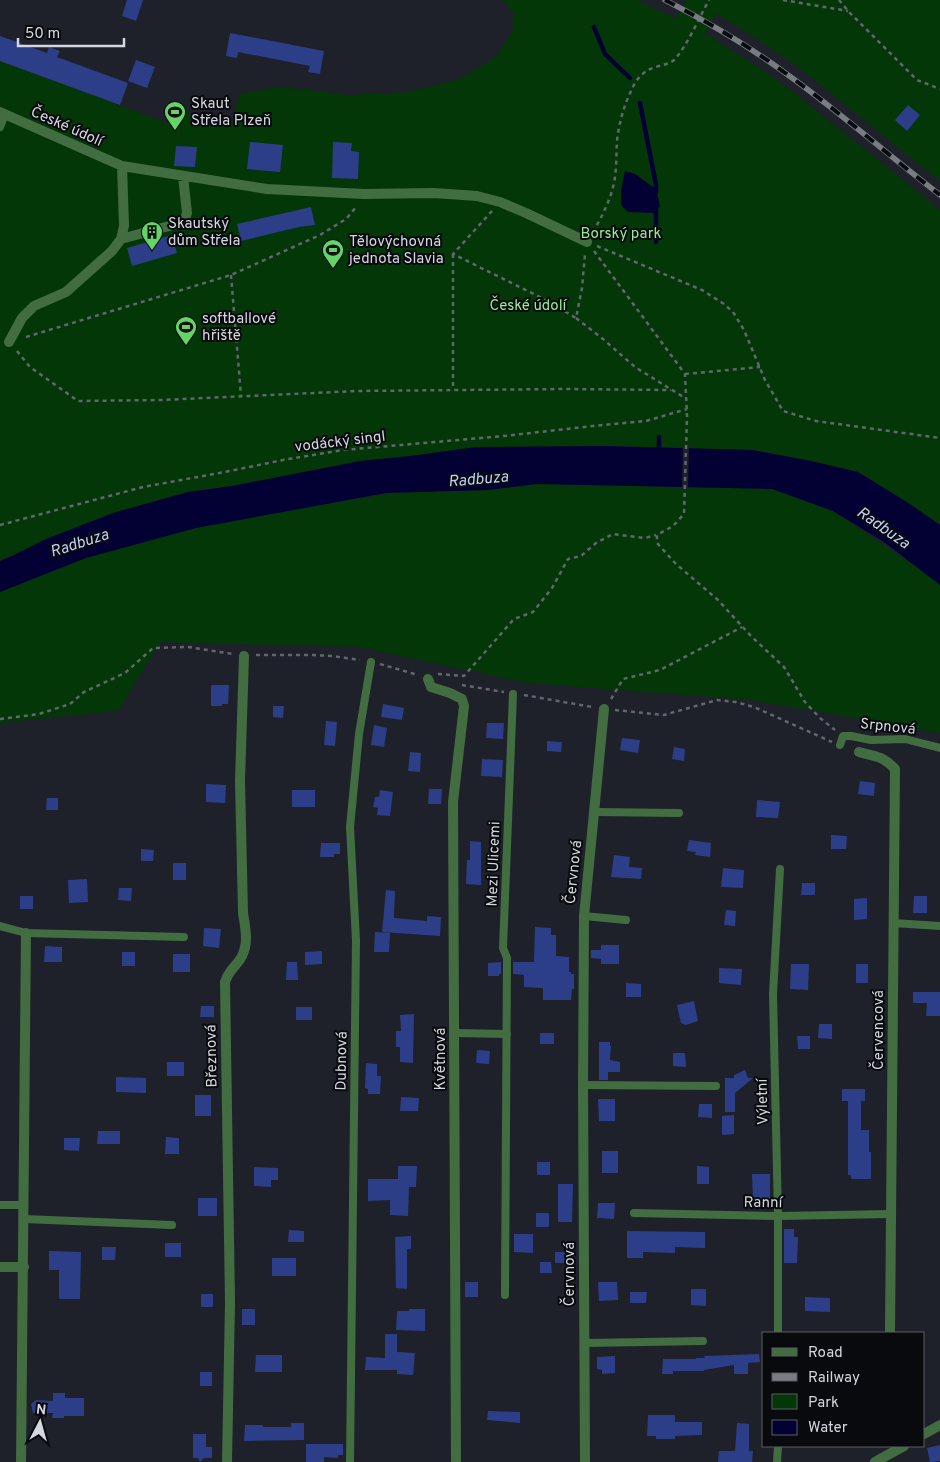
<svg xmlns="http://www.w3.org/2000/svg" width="940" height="1462" font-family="Overpass,sans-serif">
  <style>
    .green { fill: #033707 }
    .water { fill: #030033 }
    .pier { fill: #1e2129 }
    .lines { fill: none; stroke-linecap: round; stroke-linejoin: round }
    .stream { stroke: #030033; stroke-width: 4.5 }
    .building { fill: #2c3e88 }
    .path { stroke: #63666d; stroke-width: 2.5; stroke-dasharray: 4 4; stroke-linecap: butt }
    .lane { stroke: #426d41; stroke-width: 8 }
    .street { stroke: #426d41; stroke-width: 10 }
    .rail-casing { stroke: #797c83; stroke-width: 5.5 }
    .rail { stroke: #090a0e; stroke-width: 4; stroke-dasharray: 11; stroke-linecap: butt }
    .labels { text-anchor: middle; stroke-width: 4; stroke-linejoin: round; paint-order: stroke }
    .poi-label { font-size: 15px; fill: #d4d7dd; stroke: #090a0e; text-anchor: start }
    .street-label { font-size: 15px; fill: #d4d7dd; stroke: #090a0e }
    .park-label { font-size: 15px; fill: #91ef90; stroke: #090a0e }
    .water-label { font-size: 16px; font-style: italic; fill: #bfcef9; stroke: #090a0e }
  </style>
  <rect width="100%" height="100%" fill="#1e2129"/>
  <path class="green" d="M503,0H637L676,19L686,0H940V181C866,124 798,59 716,14L705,34L755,65L793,92L940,210V525L910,504L858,472L811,461L753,450L611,446L537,447L367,460L232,486L188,492L113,513L0,560V61L167,123L176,111L233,120L240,94L278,87L351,95L408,92L459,79L496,57L513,30V13Z
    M537,484L772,489L833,511L931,577L940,585V733L752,700L528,683L359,647L160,642L118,711L0,723V592L86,558L196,527L275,512L393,493L488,490Z"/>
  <path class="water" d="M625,171L635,174L656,189L660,206L655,213L628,212L621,205V190Z
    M604,446L752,450L811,461L858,472L910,504L940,525V585L884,542L833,511L772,489L537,484L488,490L386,493L196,528L86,558L0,592V561L12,556L46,539L113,513L188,492L232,486L360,461L410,456L476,447Z"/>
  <path class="pier" d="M683,446H689L688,489H682Z"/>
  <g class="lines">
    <path class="stream" d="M594,27L605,54L630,78
      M640,103L656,185V192
      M656,208V242
      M659,437V453"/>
  </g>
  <path class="building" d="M127,0H143L136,21L122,16Z
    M230,33L324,51L320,74L308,72L310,66L238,52L237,58L226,56Z
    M0,36L47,53L49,47L60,51L57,57L128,83L120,105L0,61Z
    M136,60L155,67L147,88L128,81Z
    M908,105L920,115L907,131L895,120Z
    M250,142L283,145L280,172L247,169Z
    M333,142L352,143L351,151L359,152L358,179L332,178Z
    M176,146L197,147L195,167L174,166Z
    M311,207L315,225L299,227L241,241L237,224Z
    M172,235L177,253L132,266L127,248Z
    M211,685H229L228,704H222V706H211Z
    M383,704L404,708L402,720L381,717Z
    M273,706H284L283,718L273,717Z
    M326,721L337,722L335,746L324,745Z
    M487,723H504L503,739L486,738Z
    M374,725L387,728L384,747L371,745Z
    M622,738L640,740L638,753L620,750Z
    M547,741L562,742L561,752L547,751Z
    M674,747L685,749L684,761L672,759Z
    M410,752L421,753L420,772L408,771Z
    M482,759L503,760L502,777L481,776Z
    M860,781L875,783L874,796L858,794Z
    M206,784L226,785L225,803L206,802Z
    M429,789H442L441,804H428Z
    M292,790H315V807H292Z
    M380,790L393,792L390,816L377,815L378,808L373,807L375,797H379Z
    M47,798H58V810H46Z
    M757,800L780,802L778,818L756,817Z
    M831,835L847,836L846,849H831Z
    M689,840L711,843L710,857L695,855L696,852L687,851Z
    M470,841L481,842V885L466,884L467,860H470Z
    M321,843H340V854H334V857H320Z
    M141,849L154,850L153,861H141Z
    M614,855L630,857L629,867L642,868L641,879L611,877Z
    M173,863H186V880H173Z
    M723,868L744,870L743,888L721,887Z
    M87,879L88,902L69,903L68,880Z
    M802,883H815V895H801Z
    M119,888H132L131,901L118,900Z
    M386,890L395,891L394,918L427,921V916L441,917L440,936L382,932Z
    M20,896H33V909H20Z
    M914,896H927V913H913Z
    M867,898V919L854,920V899Z
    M726,910L736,911L735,926L724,925Z
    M535,927L551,928V935H556V956L569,957V972H571V974H574V989H572L571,1000H543V988L524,987V975L513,974V962H534Z
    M204,928L221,929L219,948L203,946Z
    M375,932L390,933L389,952H374Z
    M601,945H619V964H601V959L591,958V950H601Z
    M45,946L62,947V962H44Z
    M322,951V964L305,965V952Z
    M122,952H135V966H122Z
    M173,954H190V972H173Z
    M287,962H297L298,980H286Z
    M501,962V974H499V976H488V963Z
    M791,964H809L808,990L790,989Z
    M856,964H868V983H856Z
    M719,968L742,969L741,985L719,983Z
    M626,983L641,984V997H626Z
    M913,992H940V1016H926L927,1003H913Z
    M694,1001L698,1021L686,1025L681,1023L677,1005Z
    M201,1006H214V1017H200Z
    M296,1007H312V1020H296Z
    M414,1014L413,1063L400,1062V1047H396V1031H401L400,1015Z
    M819,1024H832V1039L818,1038Z
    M540,1033H554V1044H540Z
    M797,1036H810V1049H798Z
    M599,1042H610V1046H611L610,1060L620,1062V1072H608V1080H599Z
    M477,1050L490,1051L489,1064L476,1063Z
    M673,1053H685L686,1067L673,1066Z
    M167,1062H184V1076H167Z
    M366,1063L377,1064V1076H381L380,1094H368V1089L365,1088Z
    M745,1070L748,1078H753L735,1093V1112H725V1078H734V1075Z
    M116,1077L146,1078V1093L116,1092Z
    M842,1089H865V1101H861V1130H869V1152H871V1179H851V1175H848V1101H842Z
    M195,1095H211V1116H195Z
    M401,1097L419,1098L418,1111H400Z
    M598,1099H615V1121H599Z
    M699,1104H712V1118L698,1117Z
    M734,1115V1134L722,1135V1116Z
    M98,1131H120V1144H97Z
    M166,1137L179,1138V1154H165Z
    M64,1138H80L79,1151L64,1150Z
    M602,1151H618V1173H602Z
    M537,1162H550V1175H537Z
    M398,1166H417L416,1187H409L408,1216L390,1215V1200L368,1201V1179H398Z
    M697,1166L709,1167V1184H697Z
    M254,1167L278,1168V1180H271V1187L254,1186Z
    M752,1174H770V1200H753Z
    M558,1184H573L572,1222H558Z
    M198,1198H217V1216H198Z
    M598,1203H615L614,1219L597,1218Z
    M536,1213H549V1227H536Z
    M784,1229H794V1237H798L797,1263H784Z
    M289,1230L304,1231V1242H288Z
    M627,1231L705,1232V1248L675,1247V1253L643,1252V1258H627Z
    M514,1234H533V1253L514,1252Z
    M411,1236V1249H407V1289L396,1288L395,1237Z
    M165,1243H181V1257H165Z
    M102,1247H116L115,1260H102Z
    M49,1251L81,1252L80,1299H59V1270H49Z
    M555,1252H574L573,1263H555Z
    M272,1258H296V1276H272Z
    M540,1262H551L552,1273H540Z
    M465,1282H478V1297H465Z
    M598,1282H617L618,1300L599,1301Z
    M691,1289H706V1306L691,1305Z
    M630,1292H647L646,1303H630Z
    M201,1294H213V1307H201Z
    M805,1297L830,1298V1312L805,1311Z
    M242,1309H255V1325H242Z
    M409,1309H425V1331L396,1330L397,1311H409Z
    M385,1334H397V1352L415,1353L413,1375L397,1374V1370H365L366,1357L385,1358Z
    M759,1354L760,1362L748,1363V1374H734V1365L704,1370V1371H673V1374H662L663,1359H696V1358H705L704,1356Z
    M256,1355H282V1372H255Z
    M615,1356V1373L602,1374V1370L597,1369V1357Z
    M200,1372H212V1386H200Z
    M53,1393H65V1398H84V1416H64V1418H52L53,1413H33L31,1404L36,1400L53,1401Z
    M488,1411L520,1412V1423L487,1420Z
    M648,1415H675V1422H702V1435L675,1436V1439H656V1436H647Z
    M291,1423H304V1440L244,1441L245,1425H263V1427H291Z
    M737,1423L749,1424V1451H753L752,1462H718L719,1451H735Z
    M193,1434H206V1447H212V1458H204L200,1462L198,1458H193Z
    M306,1444H343V1455H338V1458L324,1457V1462H306Z
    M940,1445V1461L930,1462L927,1448Z"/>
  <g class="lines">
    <path class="path" d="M783,0L848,11
      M839,0L849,12L917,80L940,89
      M492,211L453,254L544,299L576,318L582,288L585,254
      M593,232C601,218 609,203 613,187C617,172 616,156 617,141C619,123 624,105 632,89C636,80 643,71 653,68C660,65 668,65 674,60C686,48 700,16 709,0
      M597,246L702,290L724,304L733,312L744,330L765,380L783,411L816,421L940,438
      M594,251L685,374L687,416L684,514L673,526L657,535V543L676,564L718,600L751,636L784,667L805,702L820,718L835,730
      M453,254V389
      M231,275L241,396
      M576,318L603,339L635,367L685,398
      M26,337L231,275L320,235L346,219L357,206
      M17,351L30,367L78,401L161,400L357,391L565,389L671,390
      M685,374L760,367
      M0,525L143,487L225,472L283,460L343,450L504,436L593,426L646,421L687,409
      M256,655H312L332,656L360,660
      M380,664L418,675
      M438,674L464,676L514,619L533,612L552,588L568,559L581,556L596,543L613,534L645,538L656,535
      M462,685L504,692
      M524,695L592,707
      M611,699L623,679L660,670L742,627
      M615,710L664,715L717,700L736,702L754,707L832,742
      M0,719L39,714L70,704L84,692L125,673L153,648L188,647L233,654"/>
    <path class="lane" d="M0,127L5,114
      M840,745L843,736H851L871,740L905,739L940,748
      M595,812L679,813
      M584,916L626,920
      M893,923L940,926
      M0,926L26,933L184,937
      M455,1033L507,1034
      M583,1085L716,1086
      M0,1205H24
      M634,1213L778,1216L891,1214
      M24,1219L172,1225
      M505,1295L507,958L503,948L513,694
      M778,1333V1216L773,994L780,869
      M585,1343L703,1341
      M350,1462L356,940L350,827L359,734L371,662
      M777,1462L778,1446"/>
    <path class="street" d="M0,112L122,166L267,189L364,194L434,193L477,196L500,202L526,213L587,242
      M121,239L184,222L187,213L183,176
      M9,342L22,318L34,306L66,292L112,251L121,239L124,226L122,166
      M428,679L431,687L450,693L462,699L464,706L453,802L456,1462
      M859,752C874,757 883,755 895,769L890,1333
      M0,1267H24
      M924,1434L940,1425
      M21,1462L26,933
      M227,1462L230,1302L225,982C229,969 237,966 242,956C249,943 245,926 243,913L240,781L244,656
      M585,1462L583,1085L584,916L604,709
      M875,1462L904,1446"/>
    <g class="rail-casing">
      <path id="rail" d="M665,0C708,22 749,46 788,75C841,113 889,156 940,195"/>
    </g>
    <use href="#rail" class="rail"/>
  </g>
  <defs>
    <g id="stadium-pin" transform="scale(1.125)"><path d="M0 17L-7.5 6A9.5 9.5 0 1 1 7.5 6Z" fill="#65d467" stroke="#090a0e"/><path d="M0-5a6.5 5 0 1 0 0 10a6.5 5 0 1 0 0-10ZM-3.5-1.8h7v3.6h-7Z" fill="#111"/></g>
    <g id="building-pin" transform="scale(1.125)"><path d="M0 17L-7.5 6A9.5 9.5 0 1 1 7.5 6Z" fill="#65d467" stroke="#090a0e"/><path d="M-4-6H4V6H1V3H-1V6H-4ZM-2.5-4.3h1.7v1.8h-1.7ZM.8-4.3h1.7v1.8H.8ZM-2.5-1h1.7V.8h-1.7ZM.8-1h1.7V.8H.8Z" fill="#111"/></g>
  </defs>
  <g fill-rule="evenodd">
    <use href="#stadium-pin" x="175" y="112"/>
    <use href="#building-pin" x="152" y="232"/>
    <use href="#stadium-pin" x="333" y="250"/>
    <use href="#stadium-pin" x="186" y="327"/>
  </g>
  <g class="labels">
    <g class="poi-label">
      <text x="191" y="108">Skaut<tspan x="191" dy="17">Střela Plzeň</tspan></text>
      <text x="168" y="228">Skautský<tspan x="168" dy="17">dům Střela</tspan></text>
      <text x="349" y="246">Tělovýchovná<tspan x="349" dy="17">jednota Slavia</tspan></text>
      <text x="202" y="323">softballové<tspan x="202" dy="17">hřiště</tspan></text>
    </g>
    <g class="street-label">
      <text transform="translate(67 126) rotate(24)" y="5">České údolí</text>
      <text transform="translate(340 441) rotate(-7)" y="5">vodácký singl</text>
      <text transform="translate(888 726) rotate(6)" y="5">Srpnová</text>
      <text transform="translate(493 864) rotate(-88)" y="5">Mezi Ulicemi</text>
      <text transform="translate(573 872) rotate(-84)" y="5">Červnová</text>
      <text transform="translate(878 1030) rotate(-90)" y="5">Červencová</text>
      <text transform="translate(211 1056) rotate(-91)" y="5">Březnová</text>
      <text transform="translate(440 1059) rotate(-90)" y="5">Květnová</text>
      <text transform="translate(341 1061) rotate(-89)" y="5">Dubnová</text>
      <text transform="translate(762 1102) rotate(-91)" y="5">Výletní</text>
      <text transform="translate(763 1202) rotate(1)" y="5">Ranní</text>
      <text transform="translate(569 1274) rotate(-90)" y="5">Červnová</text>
    </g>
    <g class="park-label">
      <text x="621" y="238">Borský park</text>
      <text x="528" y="310">České údolí</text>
    </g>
    <g class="water-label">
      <text transform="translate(478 478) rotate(-5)" y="6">Radbuza</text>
      <text transform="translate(884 527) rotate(35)" y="6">Radbuza</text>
      <text transform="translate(79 542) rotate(-18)" y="6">Radbuza</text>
    </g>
  </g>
  <rect x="762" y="1332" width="162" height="115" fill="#090a0e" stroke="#5a5c61"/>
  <rect x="772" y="1348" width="25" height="8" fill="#426d41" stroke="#5a5c61"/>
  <text x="808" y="1357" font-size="15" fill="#d4d7dd">Road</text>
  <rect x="772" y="1373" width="25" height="8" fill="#797c83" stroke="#5a5c61"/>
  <text x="808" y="1382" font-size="15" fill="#d4d7dd">Railway</text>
  <rect x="772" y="1394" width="25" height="15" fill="#033707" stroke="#5a5c61"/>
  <text x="808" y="1407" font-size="15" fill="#d4d7dd">Park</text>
  <rect x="772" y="1420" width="25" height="15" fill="#030033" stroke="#5a5c61"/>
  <text x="808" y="1432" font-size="15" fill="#d4d7dd">Water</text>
  <g transform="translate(40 1422) rotate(6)" stroke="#090a0e" stroke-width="4" paint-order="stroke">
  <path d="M0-4L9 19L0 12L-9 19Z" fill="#d4d7dd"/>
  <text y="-8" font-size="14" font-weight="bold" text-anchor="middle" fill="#d4d7dd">N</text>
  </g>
  <path d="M18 38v8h106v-8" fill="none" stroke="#d4d7dd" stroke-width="2.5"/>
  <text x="25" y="38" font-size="15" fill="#d4d7dd" stroke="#090a0e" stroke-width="4" paint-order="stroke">50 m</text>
</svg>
